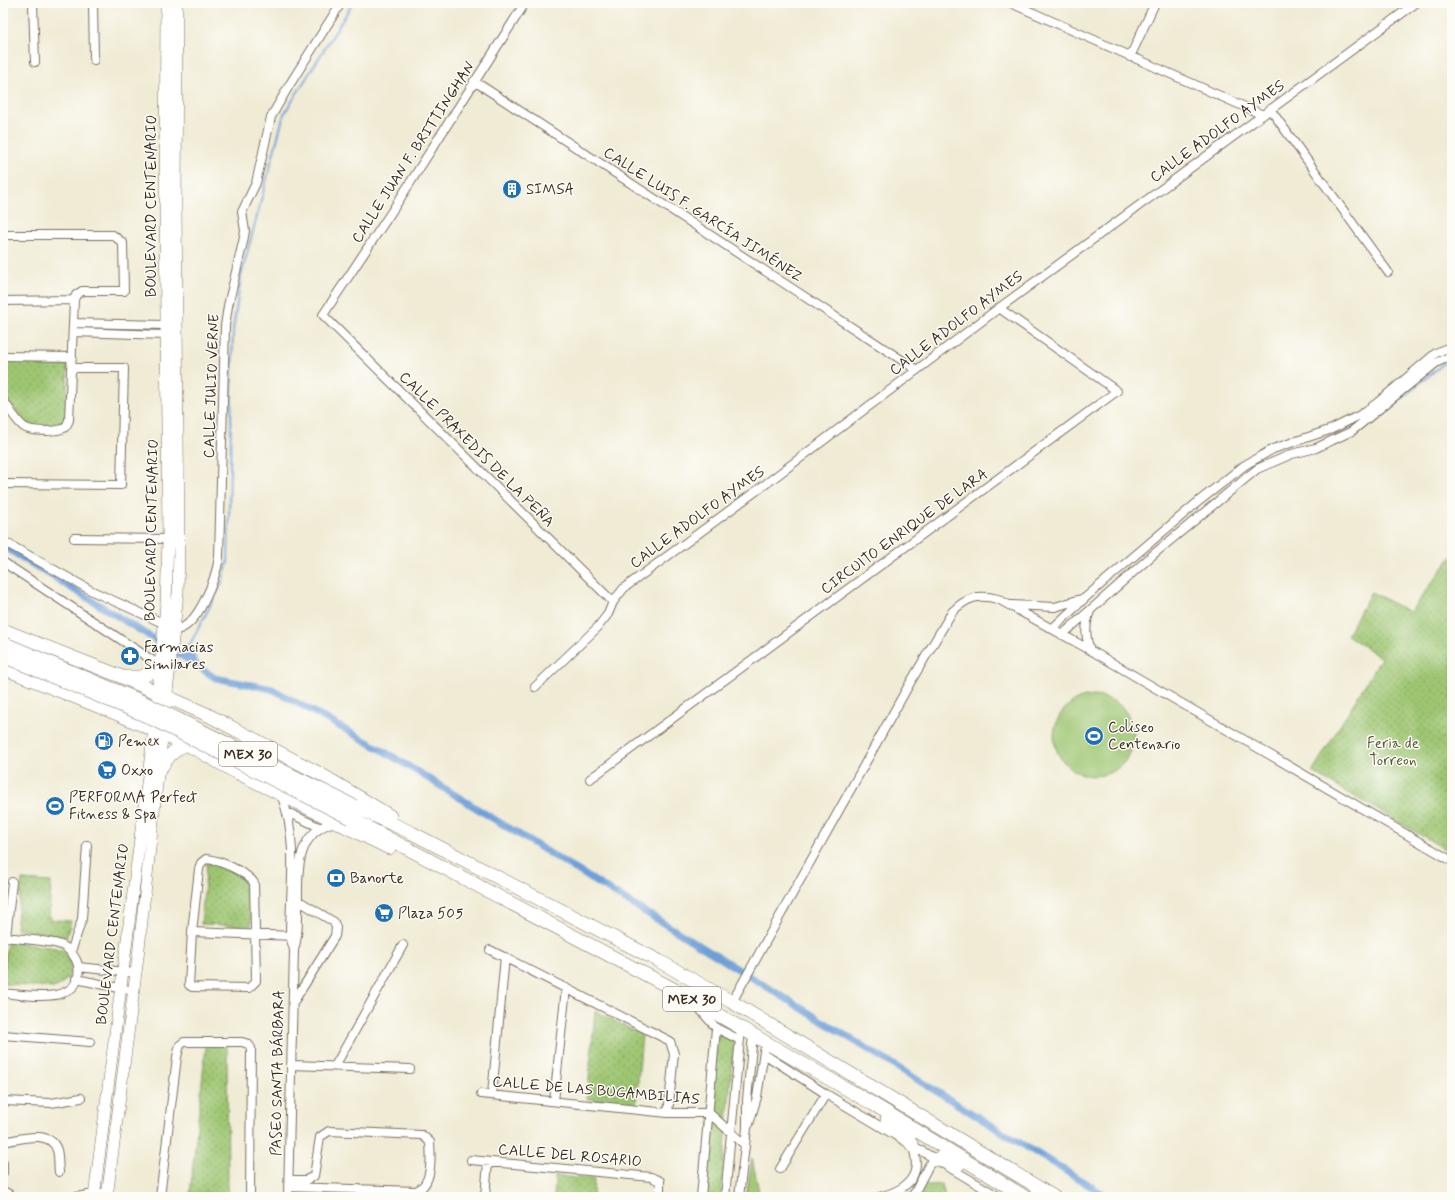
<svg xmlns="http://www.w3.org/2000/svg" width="1455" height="1200" font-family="Mynerve,sans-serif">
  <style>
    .grass { fill: #9ec672; stroke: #6c7848 }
    .park { fill: url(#park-dots); stroke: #6c7848 }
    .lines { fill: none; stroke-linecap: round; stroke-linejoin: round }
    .stream { stroke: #6e9fd8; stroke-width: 2 }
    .canal { stroke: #6e9fd8; stroke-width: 7 }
    .minor-casing { stroke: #7a6e5e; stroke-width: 10 }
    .secondary-casing { stroke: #7a6e5e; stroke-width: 12 }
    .primary-casing { stroke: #7a6e5e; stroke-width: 14 }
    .minor { stroke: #fff; stroke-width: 8 }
    .secondary { stroke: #fff; stroke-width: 11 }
    .primary { stroke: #fff; stroke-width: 13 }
    .primary-bridge-casing { stroke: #7a6e5e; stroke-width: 14; stroke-linecap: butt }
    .primary-bridge { stroke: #fff; stroke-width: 13 }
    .labels { text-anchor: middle; stroke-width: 3; stroke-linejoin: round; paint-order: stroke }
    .shield { fill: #fdfcf7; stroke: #75695f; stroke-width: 1 }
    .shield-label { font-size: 14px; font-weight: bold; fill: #3b2a1e }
    .street-label { font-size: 15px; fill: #3b2a1e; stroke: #fdfcf7 }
    .poi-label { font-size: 15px; fill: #3b2a1e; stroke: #fdfcf7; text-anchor: start }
    .park-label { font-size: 15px; fill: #595937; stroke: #fdfcf7 }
  </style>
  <defs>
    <pattern id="park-dots" width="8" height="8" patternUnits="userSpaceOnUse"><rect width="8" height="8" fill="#9ec672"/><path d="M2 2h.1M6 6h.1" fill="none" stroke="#82a15d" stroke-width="1.8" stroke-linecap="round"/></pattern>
  </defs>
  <rect width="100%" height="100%" fill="#fdfcf7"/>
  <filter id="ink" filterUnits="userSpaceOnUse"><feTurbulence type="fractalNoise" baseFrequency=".025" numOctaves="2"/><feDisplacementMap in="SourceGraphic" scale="8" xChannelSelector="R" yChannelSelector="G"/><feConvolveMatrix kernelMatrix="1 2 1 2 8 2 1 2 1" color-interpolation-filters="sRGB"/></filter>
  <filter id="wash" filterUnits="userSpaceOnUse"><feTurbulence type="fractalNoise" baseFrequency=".012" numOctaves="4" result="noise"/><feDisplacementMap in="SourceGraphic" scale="16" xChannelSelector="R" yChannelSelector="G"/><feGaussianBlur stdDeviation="0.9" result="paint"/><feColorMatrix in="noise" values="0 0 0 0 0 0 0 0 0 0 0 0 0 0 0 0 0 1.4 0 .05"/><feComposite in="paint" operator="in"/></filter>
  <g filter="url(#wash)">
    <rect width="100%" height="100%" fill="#f0ebd4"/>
    <path class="grass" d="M1054 736a40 40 0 1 1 80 0a40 40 0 1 1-80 0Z
      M752,1158L760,1197H746Z"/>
    <path class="park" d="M3,359L68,360L66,420L60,426L35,427L26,425L3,395Z
      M1452,556V853L1312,772L1381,658L1347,635L1371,592L1410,612Z
      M207,863C220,862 243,875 251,884V926L201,924Z
      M22,880L51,882L49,919L71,921L66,939L43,933L16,929Z
      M7,940L61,949C77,962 73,982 53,988L3,984Z
      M595,1011L642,1035L636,1105L587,1099Z
      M718,1033L734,1039L721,1197H703Z
      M206,1045L227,1046L228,1194L190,1193Z
      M555,1176L594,1179L593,1197H554Z
      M921,1181L928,1185L942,1184L945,1197H916Z"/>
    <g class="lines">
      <path class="stream" d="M1382,415L1444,363
        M188,648L222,583L228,562L233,330L241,276L284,114L353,3"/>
      <path class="canal" d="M3,546L195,664
        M188,648L195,664L215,678L272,689L382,750L1108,1197"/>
    </g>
  </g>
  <g filter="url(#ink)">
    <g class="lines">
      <g class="minor-casing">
        <path id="minor" d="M33,3L35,62
          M93,3L94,60
          M525,3L394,208L323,315L613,602
          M1011,3L1263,115
          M1130,57L1155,3
          M474,81L917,370
          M1270,109L1388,272
          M3,235H113L123,243L124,291H82L76,295L74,300L3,301
          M73,323L166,325
          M73,332L166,335
          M3,356L72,357
          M3,400C9,408 16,421 24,427C31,432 57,432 64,428C67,426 68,423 69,420L74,300
          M3,484L121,485L124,368H72
          M74,538L168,539L172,541
          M3,541L92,591L165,624
          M3,562L161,666
          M1011,605L1055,607L1081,599
          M1090,611C1085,625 1085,636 1090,650
          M1052,629L1086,597L1199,501L1245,465L1273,449L1332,429L1360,415L1377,403L1436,353L1445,349L1452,351
          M175,630C198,628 216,578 219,557L225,326L228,306L243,242L245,231L242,212L256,183L271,117L290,84L341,3
          M1062,635L1155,553L1257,469L1292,454L1316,448L1352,431L1436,363L1444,359L1452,358
          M535,687L597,628L608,614L613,602L624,588L767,483L999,308L1416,3
          M590,779L1117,391L999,308
          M281,794C299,840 290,888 290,936L294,950L288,1197
          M287,812L319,827
          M206,859C219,860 247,872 254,883L256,981L249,988L192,987L189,985L192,932L199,869L201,863Z
          M192,932L296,936
          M3,937C19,939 47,940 61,945C69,948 76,957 78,965C85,1007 26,995 3,993
          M6,937L12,882
          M294,950C307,908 279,836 335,822
          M490,950L670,1041L674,1054L668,1113
          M71,952L82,919L87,845
          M78,967L136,973
          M76,979L134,991
          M732,1002L910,683L952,612C967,597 978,594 998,599L1090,650L1452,861
          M293,1003L335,936L336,928L334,922L299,901
          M699,1008L716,1028L701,1197
          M716,1028L740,1040
          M3,1035L90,1042
          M764,1054L826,1094L999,1197
          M291,1065L410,1069
          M335,1066L403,945
          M481,1094L668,1113H709L745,1145
          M492,1095L505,957
          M3,1101L51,1103L81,1098
          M554,1101L566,988
          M749,1124L757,1097L764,1051
          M3,1142C18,1140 50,1128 57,1150C59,1157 58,1165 59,1172
          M471,1160L651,1177L660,1181V1197
          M3,1163V1173
          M780,1169L826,1094
          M288,1187L416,1191C433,1185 431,1157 430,1142L422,1135L329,1131L320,1137L314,1176L306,1180H289
          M3,1191L9,1194
          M76,1197L107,1192
          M160,1197L177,1057L180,1045L184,1042H242L248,1044L251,1048L250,1197
          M485,1197L488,1162
          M725,1197L741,1028
          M739,1197L747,1128V1100L753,1035
          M879,1197C907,1190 924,1176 912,1145
          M910,1197L914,1194L929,1165L935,1160"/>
      </g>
      <g class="secondary-casing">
        <path id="secondary" d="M94,1197L154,729L166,604L168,539L165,207L166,3
          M107,1197L138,957L178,593L179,546L176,207L177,3"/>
      </g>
      <g class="primary-casing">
        <path id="primary" d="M3,630L120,676L206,714L322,775L390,816
          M3,668L120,715L192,747L234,771L389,848
          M126,677H142L161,666
          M160,769C168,757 173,750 186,744
          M354,806L412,833L659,961L732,1002L1054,1197
          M350,818L675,990L873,1104L1025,1197
          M887,1120L906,1136L912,1145
          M935,1160L942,1157L959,1164"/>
      </g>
      <use href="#minor" class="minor"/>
      <use href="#secondary" class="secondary"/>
      <use href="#primary" class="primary"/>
      <g class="primary-bridge-casing">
        <path id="primary-bridge" d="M3,643L143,702L354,806
          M3,656L142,714L350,818"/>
      </g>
      <use href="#primary-bridge" class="primary-bridge"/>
    </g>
  </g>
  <defs>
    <g id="building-disc" transform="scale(1)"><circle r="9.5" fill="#1f6fb2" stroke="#fdfcf7"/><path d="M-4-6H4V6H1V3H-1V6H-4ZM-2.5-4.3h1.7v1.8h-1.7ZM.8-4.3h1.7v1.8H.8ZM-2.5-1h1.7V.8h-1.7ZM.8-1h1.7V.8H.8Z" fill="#fff"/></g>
    <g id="pharmacy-disc" transform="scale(1)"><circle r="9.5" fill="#1f6fb2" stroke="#fdfcf7"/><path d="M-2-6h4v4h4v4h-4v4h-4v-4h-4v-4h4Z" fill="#fff"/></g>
    <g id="stadium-disc" transform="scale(1)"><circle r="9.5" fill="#1f6fb2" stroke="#fdfcf7"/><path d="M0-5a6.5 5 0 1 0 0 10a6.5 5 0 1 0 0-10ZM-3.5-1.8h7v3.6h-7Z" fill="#fff"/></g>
    <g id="fuel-disc" transform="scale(1)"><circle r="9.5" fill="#1f6fb2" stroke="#fdfcf7"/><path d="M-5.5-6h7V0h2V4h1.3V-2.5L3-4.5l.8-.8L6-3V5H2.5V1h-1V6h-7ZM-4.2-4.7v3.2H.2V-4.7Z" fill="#fff"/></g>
    <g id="supermarket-disc" transform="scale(1)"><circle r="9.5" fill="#1f6fb2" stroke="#fdfcf7"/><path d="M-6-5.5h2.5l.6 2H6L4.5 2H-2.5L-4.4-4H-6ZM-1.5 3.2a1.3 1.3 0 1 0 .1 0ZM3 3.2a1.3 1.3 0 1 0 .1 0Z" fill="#fff"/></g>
    <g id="bank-disc" transform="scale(1)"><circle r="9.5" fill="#1f6fb2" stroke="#fdfcf7"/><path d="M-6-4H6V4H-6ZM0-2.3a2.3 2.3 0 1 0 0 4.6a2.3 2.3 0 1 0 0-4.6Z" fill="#fff"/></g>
  </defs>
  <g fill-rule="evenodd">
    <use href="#building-disc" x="512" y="189"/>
    <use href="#pharmacy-disc" x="130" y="656"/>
    <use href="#stadium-disc" x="1094" y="736"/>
    <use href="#fuel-disc" x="104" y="741"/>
    <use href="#supermarket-disc" x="107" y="770"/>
    <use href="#stadium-disc" x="55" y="806"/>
    <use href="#bank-disc" x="336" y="878"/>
    <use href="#supermarket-disc" x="384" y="913"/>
  </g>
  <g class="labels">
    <g class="shield">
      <rect x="219" y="742" width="58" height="24" rx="3"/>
      <rect x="663" y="987" width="58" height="24" rx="3"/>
    </g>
    <g class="shield-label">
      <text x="248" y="759">MEX 30</text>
      <text x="692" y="1004">MEX 30</text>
    </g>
    <g class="street-label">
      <text transform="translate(1217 131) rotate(-36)" y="5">CALLE ADOLFO AYMES</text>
      <text transform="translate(413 152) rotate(-57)" y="5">CALLE JUAN F. BRITTINGHAN</text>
      <text transform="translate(151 206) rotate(-90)" y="5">BOULEVARD CENTENARIO</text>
      <text transform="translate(703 214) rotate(33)" y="5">CALLE LUIS F. GARCÍA JIMÉNEZ</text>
      <text transform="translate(956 323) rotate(-37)" y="5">CALLE ADOLFO AYMES</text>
      <text transform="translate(211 386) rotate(-88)" y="5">CALLE JULIO VERNE</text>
      <text transform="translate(477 449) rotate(45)" y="5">CALLE PRAXEDIS DE LA PEÑA</text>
      <text transform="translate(697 517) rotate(-36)" y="5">CALLE ADOLFO AYMES</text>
      <text transform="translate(151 530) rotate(-89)" y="5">BOULEVARD CENTENARIO</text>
      <text transform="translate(904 531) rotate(-36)" y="5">CIRCUITO ENRIQUE DE LARA</text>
      <text transform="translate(112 934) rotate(-83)" y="5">BOULEVARD CENTENARIO</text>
      <text transform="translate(277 1073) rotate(-89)" y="5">PASEO SANTA BÁRBARA</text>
      <text transform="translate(596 1090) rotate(5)" y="5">CALLE DE LAS BUGAMBILIAS</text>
      <text transform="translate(570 1155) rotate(5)" y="5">CALLE DEL ROSARIO</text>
    </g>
    <g class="poi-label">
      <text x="526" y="194">SIMSA</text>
      <text x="144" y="652">Farmacias<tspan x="144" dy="17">Similares</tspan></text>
      <text x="1108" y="732">Coliseo<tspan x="1108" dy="17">Centenario</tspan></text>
      <text x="118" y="746">Pemex</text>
      <text x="121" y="775">Oxxo</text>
      <text x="69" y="802">PERFORMA Perfect<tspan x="69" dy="17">Fitness &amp; Spa</tspan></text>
      <text x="350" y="883">Banorte</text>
      <text x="398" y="918">Plaza 505</text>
    </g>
    <g class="park-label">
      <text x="1393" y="748">Feria de<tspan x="1393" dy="17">Torreon</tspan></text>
    </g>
  </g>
  <rect width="1455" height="1200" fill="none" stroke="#fdfcf7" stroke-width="16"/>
</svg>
